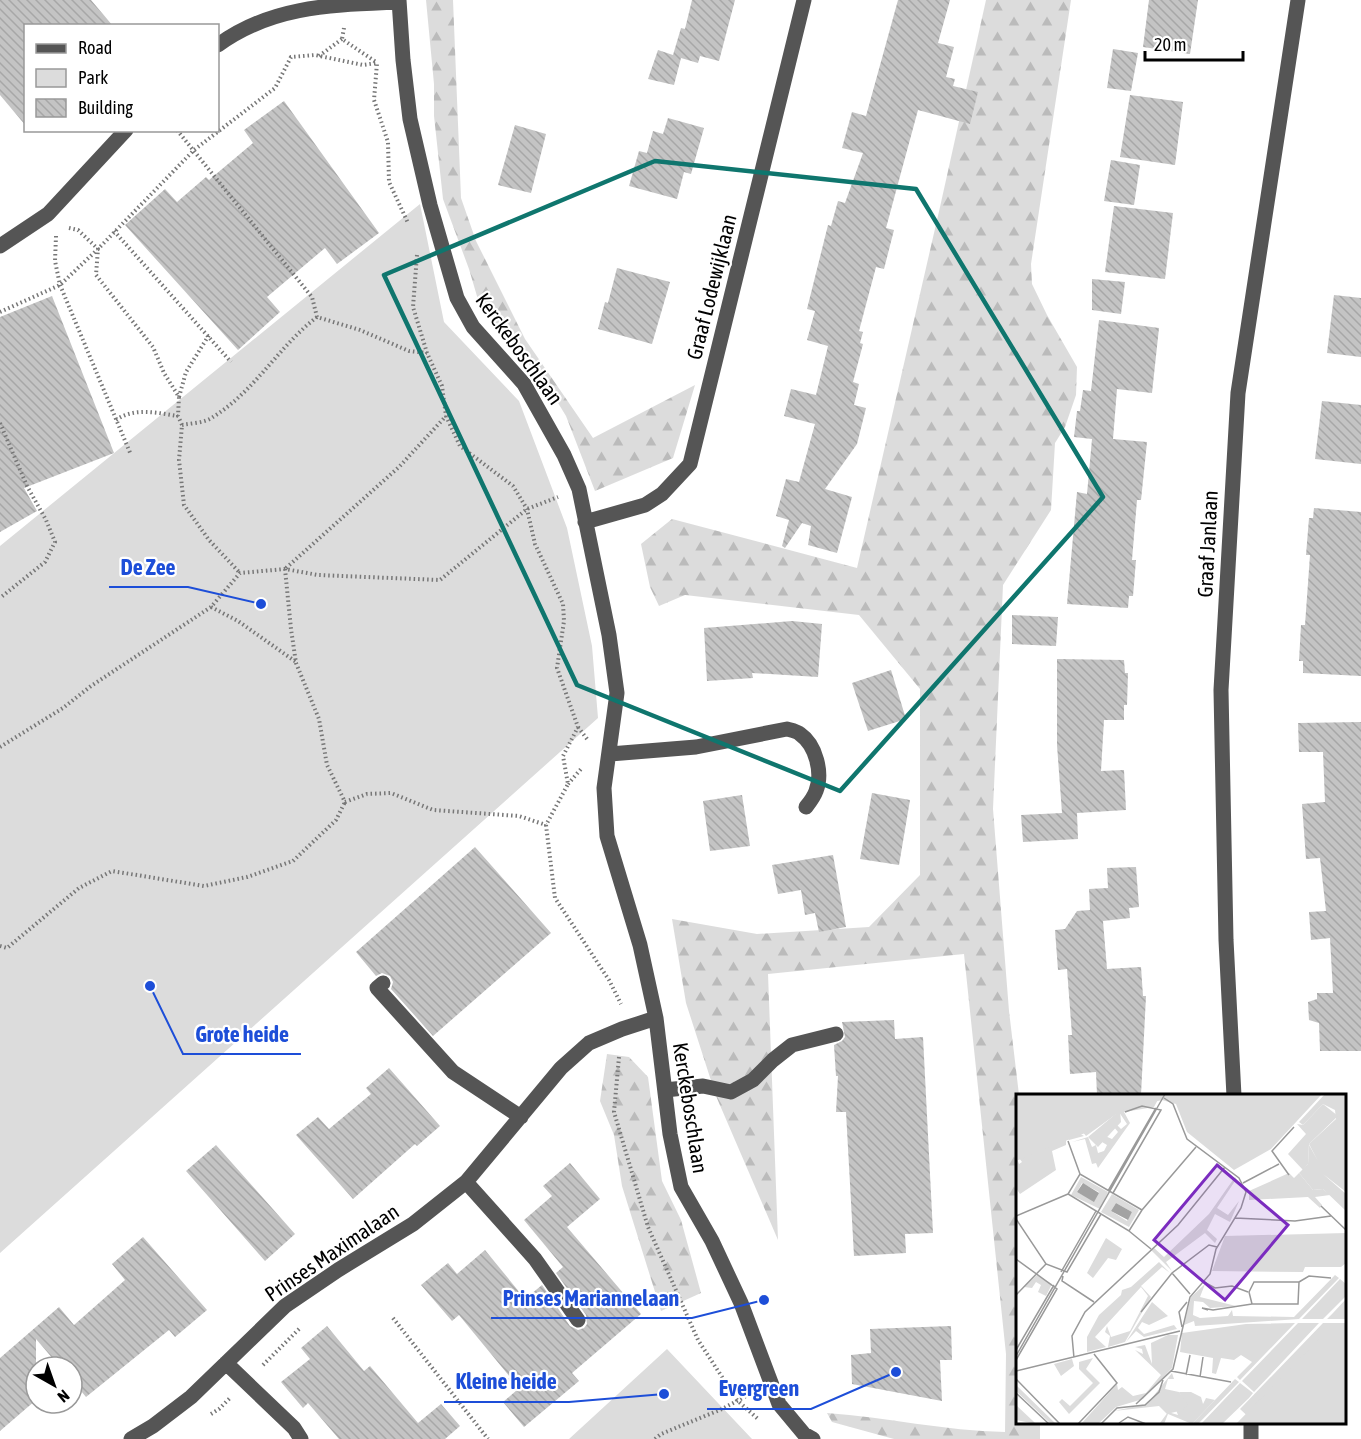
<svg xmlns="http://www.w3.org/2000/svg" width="1361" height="1439" font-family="'Asap Condensed',sans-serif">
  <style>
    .green { fill: #dcdcdc }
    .forest { fill: url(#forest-firs) }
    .building { fill: url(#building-back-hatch) }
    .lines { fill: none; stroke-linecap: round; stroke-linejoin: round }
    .path { stroke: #777; stroke-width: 4; stroke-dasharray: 1.5 3; stroke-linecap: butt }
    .minor { stroke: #555; stroke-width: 15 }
    .marked { fill: none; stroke: #0f766e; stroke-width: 4.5; stroke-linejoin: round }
    .labels { text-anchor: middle; stroke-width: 4.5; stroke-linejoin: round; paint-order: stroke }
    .street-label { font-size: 21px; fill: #000; stroke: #fff }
    .inset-road { fill: none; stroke: #999; stroke-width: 1.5 }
    .view { fill: #7b2cbf; fill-opacity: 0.15; stroke: #7b2cbf; stroke-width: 3 }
    .inset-edge { fill: none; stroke: #000; stroke-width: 3 }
    .leader { fill: none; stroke: #1d4ed8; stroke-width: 2 }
    .callout-dot { fill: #1d4ed8; stroke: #fff; stroke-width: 2 }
    .callout-label { font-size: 22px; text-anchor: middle; font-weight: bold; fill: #1d4ed8; stroke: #fff; stroke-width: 4.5; stroke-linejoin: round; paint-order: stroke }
  </style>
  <defs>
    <pattern id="forest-firs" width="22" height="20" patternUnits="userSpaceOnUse" patternTransform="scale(1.5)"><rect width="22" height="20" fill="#dcdcdc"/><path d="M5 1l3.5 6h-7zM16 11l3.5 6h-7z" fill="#bbb"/></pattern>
    <pattern id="building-back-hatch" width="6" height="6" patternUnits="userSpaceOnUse" patternTransform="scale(1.5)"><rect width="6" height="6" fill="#c4c4c4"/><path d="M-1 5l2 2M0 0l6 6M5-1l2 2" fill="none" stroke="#a7a7a7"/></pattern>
  </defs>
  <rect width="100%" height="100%" fill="#fff"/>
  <path class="green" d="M420,204L444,322L519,401L567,528L592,646L598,718L0,1253V546Z
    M667,1349L752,1439H569Z"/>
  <path class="forest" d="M426,0H453L461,198L476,241L525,339L593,438L695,385L673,458L595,491L566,416L544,380L502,335L479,303L469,269L443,199L434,116V84Z
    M986,0H1071L1031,264L1032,284L1047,315L1077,367L1076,395L1065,427L1055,443L1051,510L1003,585L993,809L1009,1011L1019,1095L1018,1422L1040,1423V1439H894L832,1422L827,1413C886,1417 945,1431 1005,1432L1006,1354L964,954L768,974L778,1240L716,1096L686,1003L672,919L757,934L869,927L920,875V689L859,615L685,595L659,606L650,587L641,544L672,519L857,568L940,207Z
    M607,1054L629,1057L648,1077L662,1181L681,1220L701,1293L661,1311L622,1186L614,1135L600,1101Z"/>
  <path class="building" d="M0,0H91L113,26H26V126L0,95Z
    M692,0H735L719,61L700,56L698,63L681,58L674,85L648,79L658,50L673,55L681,28L685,29Z
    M898,0H950L938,43L954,47L946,77L955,79L953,86L978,92L970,124L918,110L886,228L894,230L884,269L876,267L859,331L863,332L860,343L863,344L853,382L859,384L854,405L866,408L857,444L825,489L852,497L837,553L808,545L811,526L802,523L785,548L782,546L789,520L776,516L786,479L799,482L815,424L784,416L791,389L816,395L828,346L807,340L815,311L807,309L828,225L831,226L838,201L845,203L863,153L842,148L852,112L866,116Z
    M1149,0H1198L1190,54L1143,47Z
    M1113,49L1138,53L1131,91L1107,88Z
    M1130,95L1183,102L1175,165L1120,157Z
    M284,101L379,233L337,264L325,248L267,297L280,312L238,350L125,225L165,189L177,202L206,177L209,180L253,143L244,130Z
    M668,118L704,128L691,174L684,172L677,199L629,186L639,151L647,153L653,131L663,134Z
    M515,125L546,134L531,193L498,185Z
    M1111,160L1140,165L1134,205L1104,201Z
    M1114,206L1173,213L1165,279L1105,272Z
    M617,268L670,282L652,344L598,329L605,302L608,303Z
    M1092,279L1125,282L1121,314L1092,310Z
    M1334,295L1361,298V357L1327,353Z
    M52,296L114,453L24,488L37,511L0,532V317Z
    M1099,320L1159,328L1152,393L1117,389L1113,439L1147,442L1141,500H1137L1132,560H1136L1133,596H1129L1128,608L1067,604L1077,492L1087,494L1092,439L1074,437L1077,411H1080L1083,390L1091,391Z
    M1322,401L1361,405V464L1315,459Z
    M1314,508L1361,512V676L1303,673V661H1299L1301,625H1305L1310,555H1306L1309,518H1313Z
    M1012,615L1058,617L1056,646L1012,644Z
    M792,621L822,624L818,677L752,673L753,678L707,681L704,628Z
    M1057,659L1124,660L1125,673H1128L1127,705H1124V720H1104L1101,771L1124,770L1126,810L1077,813L1078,839L1023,842L1021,815L1062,813L1057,745Z
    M891,670L906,719L868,731L852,683Z
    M1361,722V1051H1320L1319,1023L1309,1020L1308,1002L1317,999V993H1333L1330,938L1311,940L1309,912L1326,911L1320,858L1306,859L1302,804L1325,802L1323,752H1299L1298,723Z
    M872,793L910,800L899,865L860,859Z
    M742,795L750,846L710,851L703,801Z
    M475,847L551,933L433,1036L391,989L393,982L390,976L382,973L376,976L356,952Z
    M833,855L846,927L819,932L815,913L805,915L801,890L778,894L772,865Z
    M1136,867L1139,907L1129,908L1130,918L1103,921L1107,969L1141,967L1143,996H1146L1141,1095H1097L1096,1072L1070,1074L1068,1035H1072L1067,969L1058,970L1055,930L1065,929L1077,911L1090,910L1089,889L1108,888L1107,868Z
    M894,1020L895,1039L923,1037L933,1233L905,1234L906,1253L854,1256L846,1112H836L838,1076H836L834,1045L842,1041L845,1037L842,1022Z
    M389,1068L440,1126L417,1146L415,1144L353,1199L296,1135L318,1117L329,1129L371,1094L366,1088Z
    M216,1145L295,1234L265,1261L186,1171Z
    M570,1163L600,1199L567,1227L641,1314L572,1373L579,1381L524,1427L503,1402L517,1390L508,1379L510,1377L459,1315L452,1321L421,1285L448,1263L457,1274L485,1250L525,1299L542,1285L570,1326L578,1330L584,1328L587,1324L586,1315L556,1273L563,1267L524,1220L552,1196L543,1186Z
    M143,1237L207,1310L175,1337L169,1330L86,1397L72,1380V1367H60L36,1339V1400L0,1431V1358L59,1307L74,1325L125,1280L112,1264Z
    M327,1326L364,1371L370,1366L418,1423L441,1404L460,1426L445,1439H339L308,1403L303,1408L281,1382L310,1359L301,1348Z
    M951,1326L952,1360H940L942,1401L852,1384L851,1355L871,1353L870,1329Z"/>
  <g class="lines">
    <path class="path" d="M344,28L342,39L376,62
      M319,56L342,39
      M177,130L312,297L317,317L360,330L409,351L427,353
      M69,228L78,230L98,249L96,275L153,347L164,373L179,397L178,416L182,425L179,460L184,505L209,540L240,573
      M114,231L231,362
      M56,236L55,261L60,285L131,455
      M417,255L413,307L427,353L442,386L446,416L460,446L513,486L527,509L535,544L563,604L564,621L557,668L578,727L563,756L568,784L546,825L555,898L609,980L621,1004
      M0,312L60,285L98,249L194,150L275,88L291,57L315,55L363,65L377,63L374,100L388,142L389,182L408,223
      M179,397L186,372L209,335
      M116,420C134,407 158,413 178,416
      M0,423L27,486L46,520L55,542L45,562L0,598
      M182,425C192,423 205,423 213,417C255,391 279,346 317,317
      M286,568L399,467L446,416
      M285,569L291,629L296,663L319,719L327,765L345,802L367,794L391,793L433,810L519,816L546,825
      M211,607L238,621L296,662
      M578,727L587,739
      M0,747L63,708L91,686L211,607L240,573L285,569L318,575L440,580L527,509L558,497
      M568,784L581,769
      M0,946L7,948L79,888L112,871L204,886L247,877L293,861L336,820L345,802
      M619,1057L614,1112L648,1227L698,1340L737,1400L759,1420
      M393,1318L488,1439
      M263,1365L300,1328
      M211,1414L219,1409L230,1398
      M655,1439L661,1434L722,1409L750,1394"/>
    <path class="minor" d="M399,0L403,60L410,119L430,205L457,298L473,327L524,384L564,455L579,489L609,635L617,693L604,788L607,836L640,945L656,1018L670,1134L681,1187L712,1241L741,1303L779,1404L804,1434L813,1439
      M218,45C273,5 334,5 399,2
      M0,246L48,214L126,130
      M585,522L645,505L662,494L690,464L804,0
      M610,754L696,747L787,729C791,730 797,731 800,734C816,745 823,773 816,791C814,797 810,802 806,807
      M383,983L377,988L453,1072L521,1117
      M665,1090L703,1086L731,1092L753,1080L773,1060L792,1045L836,1034
      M1234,1096L1226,940L1221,690L1238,393L1298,0
      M466,1182L535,1259L578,1320
      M226,1363L294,1428L301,1439
      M1251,1422V1439
      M131,1439L153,1426L191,1397L285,1306L338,1270L413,1224L466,1182L561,1068L589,1043L622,1029L656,1018"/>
  </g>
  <path class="marked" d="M655,161L916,189L1103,497L840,791L577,685L384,275Z"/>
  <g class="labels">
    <g class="street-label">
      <text transform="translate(712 287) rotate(-76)" y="7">Graaf Lodewijklaan</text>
      <text transform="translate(519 349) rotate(54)" y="7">Kerckeboschlaan</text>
      <text transform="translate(1208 544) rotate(-87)" y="7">Graaf Janlaan</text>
      <text transform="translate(690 1108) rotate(81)" y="7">Kerckeboschlaan</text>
      <text transform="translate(332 1253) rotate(-34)" y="7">Prinses Maximalaan</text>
    </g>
  </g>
  <g transform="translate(1016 1094)">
    <rect width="330" height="330" fill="#fff"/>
    <path d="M273,79L278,84L283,79L297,96L307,95L314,101L299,103L306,111L304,114L292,103L233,106V97ZM65,83L92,98L84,115L55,101ZM66,89L83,98L78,107L61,98ZM96,100L123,116L113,133L85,118ZM100,109L116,118L111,127L95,117ZM330,139V169L325,173H289L287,178L196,177L209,142ZM21,181L36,190L30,202L22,198L25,191L20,188L16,194L8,193ZM163,298H175L185,303L187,310L190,304L199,306L176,330L152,320L148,330L144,329L152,318L162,321L160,316L169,309Z" fill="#dcdcdc" fill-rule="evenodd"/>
    <path d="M4,0H11L15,10L5,14L7,18L16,14L38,21L41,27L91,0H145L138,13L108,18L114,29L82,74L80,69L76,70L69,45L56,48L72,43L76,53L80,51L82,59L88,57L91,51L86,48L89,42L96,45L102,38L98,33L101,31L105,35L111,30L103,18L70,42L58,27L52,29L55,40L61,38L68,42L53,46L50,35V51L36,57L40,76L4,100L0,94V62L3,70L6,68L0,60V22L7,18L0,21V14L8,9ZM309,0H330V98L307,80L330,100V117L307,95L297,96L283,79L292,70L293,51L302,67L293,50L320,25L319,16L307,10L287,31L283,28ZM219,83L228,96L219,87L201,114L212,121L223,107L214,128L199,120L191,136L201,145L199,149L189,139L150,168L156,177L135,156L138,154L148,163L193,120ZM90,144L106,155L100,166L92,164L77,184L71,179ZM143,168L154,179L146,173L125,192L135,203L109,248L92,253L94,242L89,238L91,232L95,243L114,237L132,202L125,193L79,243L90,253L71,258V243L83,221L105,201L106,196L115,193ZM319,181L323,184L283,225L179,232L178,227L168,231L175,203L189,190L184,203L220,212L194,214L187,208L178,207L177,221L184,224L212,222L216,216L217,222L278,223ZM324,185L330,190V202L307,225H286ZM330,205V225H311L317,219ZM136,208L152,222L133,231L126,228L122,234L128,240L158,231L161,235L128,243L120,237L110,248ZM279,229L224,286L221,283L236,268L225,261L218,266L205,264L200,280L196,279L197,264L164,258L166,239L230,230ZM282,229H303L238,298L226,287ZM307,229H330V278L240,330L224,315ZM152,241H162L156,274L127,305L100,313L82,330H65L101,290L102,296L106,293L117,302L130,299L145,281L119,256L127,260L126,255L119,253L129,251L136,270L135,249ZM77,264L70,275L84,289L53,320L43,308L46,305L54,312L77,289L63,275V268ZM56,265L58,272L45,282L38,270ZM156,279L158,285H152L149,295L163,298L172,310L167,316L151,320L143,312L98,317L131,310ZM219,285L223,288L182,330H176ZM224,289L237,299L233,304L206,330H185ZM0,291L40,330H35L0,297ZM0,311L17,327L20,330L0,326Z" fill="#dcdcdc"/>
    <path d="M0,0H306L255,55L218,76L171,38L160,10L146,6L104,16L105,28L82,53L72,43L102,18L79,35L0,67ZM307,10L322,22L293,50L292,70L287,76L272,60L290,40L281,30L287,31ZM330,236V330H220L311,237Z" fill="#dcdcdc"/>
    <path d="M67,89L83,99L78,108L61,98ZM100,109L116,118L112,126L95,117Z" fill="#a3a3a3"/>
    <path class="inset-road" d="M52,47L64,80M273,81L256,57L278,33M227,89L263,70M92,97L140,14M97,99L145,16L126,12L109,18M305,112L330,136M126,116L64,80L52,100L113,137L126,116L180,53M0,122L52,100M219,124L279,127L315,122M0,125L30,170L51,178L85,120M113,137L135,155M0,165L41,195L0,266M45,178L80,117M156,179L174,200M47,182L46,187L78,208M188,188L199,194L216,192L232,198M238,188H283L282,210H236L233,198ZM283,188L293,182L315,184M0,201L30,170M192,216L186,214L197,216L236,210M125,218L156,179L193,151L201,153M166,233L163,218L171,208M0,256L38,191M0,262L149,0M58,264L56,242L69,218L162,131L209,73M0,277L164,237M155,277L215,288M170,281L174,261M184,283L187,263M0,285L44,330M0,299L33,330M120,310L157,275L174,203L194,180L200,155L225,114L230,98L223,84L171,45L157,10L148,4M103,329L112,323L130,330M62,330L101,289L78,260M85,330L101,314L129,311L143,298L147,286"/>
    <path class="view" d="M201,71L272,131L209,206L138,146Z"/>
    <rect width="330" height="330" class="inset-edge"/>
  </g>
  <path class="leader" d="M261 604L188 587H109M150 986L183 1054H301M764 1300L692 1318H491M664 1394L569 1402H444M896 1372L811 1409H707"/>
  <g class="callout-dot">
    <circle cx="261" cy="604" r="6"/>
    <circle cx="150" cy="986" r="6"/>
    <circle cx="764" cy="1300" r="6"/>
    <circle cx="664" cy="1394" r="6"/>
    <circle cx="896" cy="1372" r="6"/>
  </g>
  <g class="callout-label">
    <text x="148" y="575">De Zee</text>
    <text x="242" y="1042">Grote heide</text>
    <text x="591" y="1306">Prinses Mariannelaan</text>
    <text x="506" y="1389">Kleine heide</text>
    <text x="759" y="1396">Evergreen</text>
  </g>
  <rect x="24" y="24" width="195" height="108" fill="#ffffff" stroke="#999999" stroke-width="1.5"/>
  <rect x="36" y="44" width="30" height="9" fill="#555555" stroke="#999999" stroke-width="1.5"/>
  <text x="78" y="54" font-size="18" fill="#000000">Road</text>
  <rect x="36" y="69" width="30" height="18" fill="#dcdcdc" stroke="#999999" stroke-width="1.5"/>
  <text x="78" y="84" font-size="18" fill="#000000">Park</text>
  <rect x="36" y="99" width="30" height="18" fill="url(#building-back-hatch)" stroke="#999999" stroke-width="1.5"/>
  <text x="78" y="114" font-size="18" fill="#000000">Building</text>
  <g transform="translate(54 1385) rotate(140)"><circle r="28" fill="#ffffff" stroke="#999999" stroke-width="1.5"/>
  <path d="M0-4.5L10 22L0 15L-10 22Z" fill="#000000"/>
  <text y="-9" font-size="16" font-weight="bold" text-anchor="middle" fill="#000000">N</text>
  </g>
  <path d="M1145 51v9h98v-9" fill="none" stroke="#000000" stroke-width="3"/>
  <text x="1154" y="51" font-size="18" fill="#000000" stroke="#ffffff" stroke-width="4.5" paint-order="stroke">20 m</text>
</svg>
